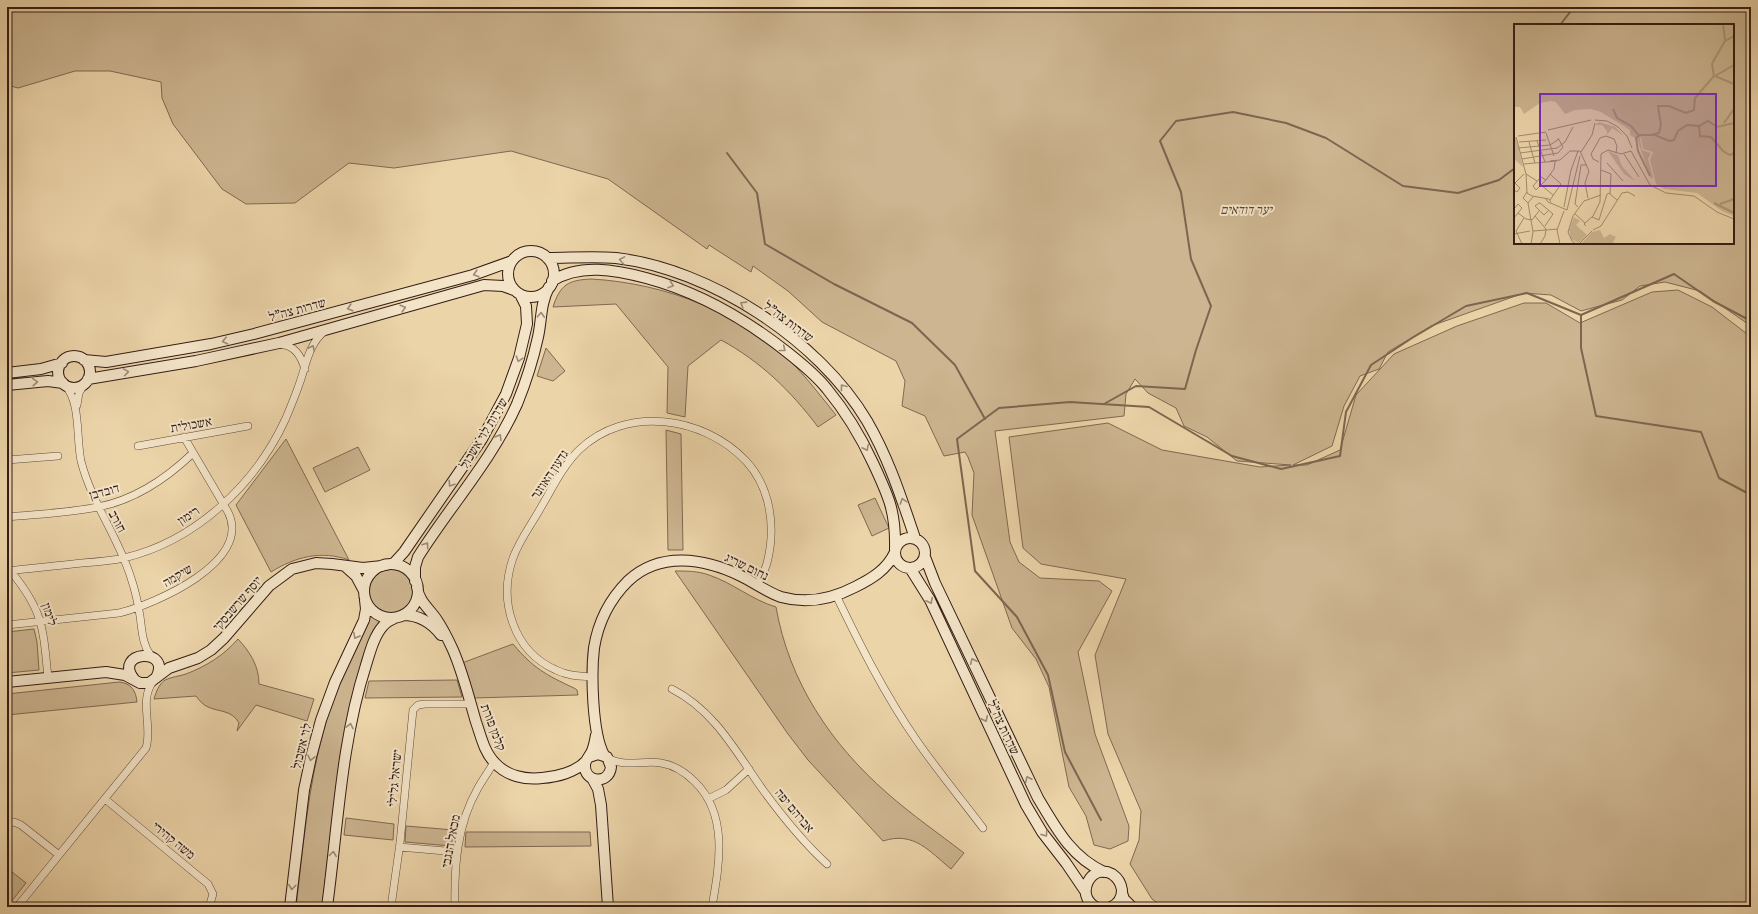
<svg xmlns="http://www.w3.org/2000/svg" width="1758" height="914" font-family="'IM FELL Double Pica','Frank Ruhl Libre',serif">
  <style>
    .green { fill: #ccb590; stroke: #7f6952; fill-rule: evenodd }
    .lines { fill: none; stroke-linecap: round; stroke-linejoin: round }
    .stream { stroke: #7c6650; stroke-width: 2 }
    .street-casing { stroke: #604b3a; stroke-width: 8 }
    .secondary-casing { stroke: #321d15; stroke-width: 12 }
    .street { stroke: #f3e3c7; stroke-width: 7 }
    .secondary { stroke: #f3e3c7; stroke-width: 10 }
    .oneway { stroke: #9c8a77 }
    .labels { text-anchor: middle; stroke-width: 4; stroke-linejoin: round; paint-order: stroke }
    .park-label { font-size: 13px; font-style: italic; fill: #584334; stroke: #f3e3c7 }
    .street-label { font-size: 13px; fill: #321d15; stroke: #f3e3c7 }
    .inset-river { fill: none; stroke: #ad9677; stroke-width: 2 }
    .inset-road { fill: none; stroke: #a28b6e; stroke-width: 1 }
    .view { fill: #7b2cbf; fill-opacity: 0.15; stroke: #7b2cbf; stroke-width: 2 }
    .inset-edge { fill: none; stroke: #321d15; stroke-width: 2 }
  </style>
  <rect width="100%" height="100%" fill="#ecd4a9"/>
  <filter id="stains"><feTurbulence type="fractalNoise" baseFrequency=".005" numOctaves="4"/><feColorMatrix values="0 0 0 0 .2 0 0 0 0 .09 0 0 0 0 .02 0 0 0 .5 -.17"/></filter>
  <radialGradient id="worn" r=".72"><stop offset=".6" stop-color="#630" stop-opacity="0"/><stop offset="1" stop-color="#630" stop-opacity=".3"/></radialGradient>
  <path class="green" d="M7,7H1751V326L1700,291L1665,282L1640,286L1622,300L1581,311L1551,295L1524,293L1431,326L1388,352L1379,369L1360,376L1344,406L1332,446L1293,465H1307L1340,450L1356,395L1394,354L1457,326L1524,303H1546L1580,323L1652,292L1678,290L1712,307L1751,337V907H1163L1152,899L1130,864L1139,840L1141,811L1108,734L1095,655L1126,579L1041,564L1023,548L1009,437L1108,423L1162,450L1260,467L1291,465L1237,461L1207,437L1184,426L1176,408L1148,393L1135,379L1126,394L1124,416L995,431L1010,542L1019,562L1040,578L1099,581L1112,591L1078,652L1095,734L1129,826L1128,841L1110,849L1094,845L1086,816L1069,787L1049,687L1036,659L1012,628L972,515L974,473L968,457L965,452L944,456L925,416L902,406L905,381L896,361L822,322L788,291L753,266L751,272L709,245L707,249L608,179L511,151L394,168L349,163L295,203L246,204L222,189L173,124L162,98L161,82L110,71H75L18,88L7,85ZM1515,25H1733V243H1515Z
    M591,279C666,283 743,313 797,368C811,383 823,399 836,415L818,427C791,391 760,361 721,340L688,366L685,417L667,413L668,367L616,304L553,307C560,285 568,280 591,279Z
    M546,348L565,371L553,381L537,376Z
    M666,430L681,434L683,550H668Z
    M286,439L349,560C321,550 295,557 271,572L236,505Z
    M358,447L370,470L325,492L313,468Z
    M875,498L889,528L872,536L858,505Z
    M369 591a22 22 0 1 1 44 0a22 22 0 1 1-44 0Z
    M675,571C687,571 698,571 709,575C733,583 752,600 776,607C789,682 831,744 887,793C912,815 938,833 964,853L951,869C929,851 914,831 883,841L808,760L788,734Z
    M370,616L382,621L347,722L339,764L322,907H296C303,848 308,787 324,729C334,690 353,653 370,616Z
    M34,629L37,642L39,670L7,673V632Z
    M238,639C250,652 259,666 259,684L314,699L307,721L256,705L237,731L239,723C232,710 219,712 208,707C203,705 199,700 196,696L154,699C156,692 159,684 165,680C171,677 180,676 186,674C207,666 224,655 238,639Z
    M513,644C533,668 546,675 574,688L577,690L578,695L473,698L462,663Z
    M457,680L462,697L365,698L369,681Z
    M119,682C131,683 136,691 137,702L7,715V694Z
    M346,818L394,824L393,840L344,835Z
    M406,826L454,830L451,846L405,842Z
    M466,832H590L591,846L465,847Z
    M7,868L26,883L7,907Z"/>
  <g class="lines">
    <path class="stream" d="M1560,25L1574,7
      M727,153L757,193L765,244L834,284L912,323L955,365L985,419
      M1581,315V348L1596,416L1701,432L1719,478L1751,495
      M1104,404L1136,386L1185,389L1196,350L1211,306L1191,259L1181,192L1160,141L1176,121L1233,112L1286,123L1326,138L1403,186L1458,193L1499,180L1515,168
      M1101,820L1065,752L1048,675L1017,617L975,571L957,439L999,408L1070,402L1149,407L1232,456L1281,469L1340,456L1346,412L1371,365L1412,338L1466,306L1527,293L1581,315L1674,274L1713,301L1751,321"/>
    <g class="street-casing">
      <path id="street" d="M279,344C295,345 301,356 305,369
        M65,385C81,403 76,437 81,461C92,504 118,536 131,578C135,590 138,603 140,616C142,630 142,644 151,656
        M77,405L79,393L85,383
        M138,446L248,426
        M7,460L58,456
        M7,517C37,514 69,513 98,507C134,500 167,478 193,453
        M9,569C43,610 43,626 48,678
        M7,571C32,568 57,566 82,563C96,562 110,561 124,558C196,541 256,484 286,418C291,406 296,394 300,382C306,365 309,343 325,331
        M836,595C860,645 885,695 917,741C938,771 961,799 983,828
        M7,625L119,613C155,604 253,562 228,512L184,437
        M593,677C580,676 568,676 556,670C513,651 498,601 513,558C519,541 531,525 540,509C552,489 562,467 579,450C626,405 703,416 746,461C771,488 776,528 767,563C765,571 760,578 757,586
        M672,689C715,711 736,752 763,790C782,816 803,842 827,864
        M607,757C621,768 645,760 661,763C674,765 686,773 695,782C729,815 719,866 712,907
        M105,799L208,884L213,894L209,907
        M708,799L726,790L749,769
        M7,823L14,822L21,825L59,855L17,907
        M399,847L457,852
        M59,855L146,748C153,726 138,700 154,680
        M391,907L400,843L413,710L418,705L425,704H471
        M455,907C454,867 457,824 478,788C483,779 489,771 494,762"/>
    </g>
    <g class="secondary-casing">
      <path id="secondary" d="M508 274a23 23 0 1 1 46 0a23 23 0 1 1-46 0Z
        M547,258C570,258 593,256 616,258C710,269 819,340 867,421C889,459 901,497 915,538
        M552,281C580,263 616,270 646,278C699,292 744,318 787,352C801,363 816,375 827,389C846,412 861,437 873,463C889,497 896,512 895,550
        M58 372a16 16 0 1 1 32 0a16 16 0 1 1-32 0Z
        M84,360L106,362L211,344L254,334L473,275L512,261
        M7,373L41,369L62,363
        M88,379L196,361L279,343L484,285L503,286L514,290
        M7,385L48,381L63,383
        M895 553a15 15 0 1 1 30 0a15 15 0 1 1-30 0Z
        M925,557L935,583L1038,798C1056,828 1071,857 1104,872
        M364 591a27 27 0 1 1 54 0a27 27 0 1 1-54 0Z
        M386,565L394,563L404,552L482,439L506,394L519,358L527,324L526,306L520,294
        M346,567L356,576L364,591
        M910,568L930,600L1026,805L1042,832L1066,863L1085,891
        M415,581V567L418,557C450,506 492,460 517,404C526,382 533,360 538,337C542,319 540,305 549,287
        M417,587C419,602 429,608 437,620C443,629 448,639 453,650C463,673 469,698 476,722C481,736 484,752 495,763C507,776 525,780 542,778C557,777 576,772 586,761
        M403,615C419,615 431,622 441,635
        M134,679C112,651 173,646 156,678
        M7,682L106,672L125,675L140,683H149L169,668L198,658L211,650L224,638L269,586L292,569L316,563L332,564L363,568L382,566
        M604,755C592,733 591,673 594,648C598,623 610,599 628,581C660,551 704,558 741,576C755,583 767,592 781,597C806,604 832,599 855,587C871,579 887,570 895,552
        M589,757L598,754L607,757L611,767C609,785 584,783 585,765C585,760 590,756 592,751C594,746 595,741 596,735
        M592,778L598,789L601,805L608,907
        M1122,893L1124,899L1132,907
        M290,907L304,790L311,757L321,720L335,682L364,620L366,609L365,600
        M327,907C338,826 341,743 366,665C370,652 374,636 383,626C386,622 390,620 395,618
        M1096,907C1074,896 1091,862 1112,874C1118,878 1121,883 1122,890C1122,898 1118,904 1111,907"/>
    </g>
    <use href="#street" class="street"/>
    <use href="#secondary" class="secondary"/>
  </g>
  <defs><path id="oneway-chevron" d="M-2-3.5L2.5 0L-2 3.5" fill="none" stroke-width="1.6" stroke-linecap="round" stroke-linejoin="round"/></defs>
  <g class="oneway">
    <use href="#oneway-chevron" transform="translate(622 260) rotate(-170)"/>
    <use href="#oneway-chevron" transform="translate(476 274) rotate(164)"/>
    <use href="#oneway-chevron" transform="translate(671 285) rotate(19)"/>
    <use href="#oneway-chevron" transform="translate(743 304) rotate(-148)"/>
    <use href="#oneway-chevron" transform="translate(350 308) rotate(164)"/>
    <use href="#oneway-chevron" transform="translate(403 308) rotate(-16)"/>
    <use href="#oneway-chevron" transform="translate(541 315) rotate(-87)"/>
    <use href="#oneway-chevron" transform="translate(225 341) rotate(167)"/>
    <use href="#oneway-chevron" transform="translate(312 348) rotate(-65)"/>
    <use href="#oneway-chevron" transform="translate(783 349) rotate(39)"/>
    <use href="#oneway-chevron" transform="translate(519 359) rotate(107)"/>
    <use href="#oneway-chevron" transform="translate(126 372) rotate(-9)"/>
    <use href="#oneway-chevron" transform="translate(35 382) rotate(-4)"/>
    <use href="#oneway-chevron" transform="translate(843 387) rotate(-127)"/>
    <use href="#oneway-chevron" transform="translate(499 437) rotate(-59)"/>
    <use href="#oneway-chevron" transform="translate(866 448) rotate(64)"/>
    <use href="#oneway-chevron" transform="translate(451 484) rotate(124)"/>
    <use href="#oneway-chevron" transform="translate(903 501) rotate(-107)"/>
    <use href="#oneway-chevron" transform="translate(426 545) rotate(-56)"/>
    <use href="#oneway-chevron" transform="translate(930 601) rotate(63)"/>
    <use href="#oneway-chevron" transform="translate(356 636) rotate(119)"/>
    <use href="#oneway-chevron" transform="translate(973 661) rotate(-115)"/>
    <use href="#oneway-chevron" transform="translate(985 719) rotate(65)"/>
    <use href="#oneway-chevron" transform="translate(350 726) rotate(-78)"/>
    <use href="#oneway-chevron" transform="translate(311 758) rotate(103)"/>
    <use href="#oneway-chevron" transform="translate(1028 779) rotate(-116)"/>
    <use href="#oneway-chevron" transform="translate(1045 834) rotate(55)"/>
    <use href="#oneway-chevron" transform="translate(333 854) rotate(-83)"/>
    <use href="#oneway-chevron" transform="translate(292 887) rotate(97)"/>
  </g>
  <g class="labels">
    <g class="park-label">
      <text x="1246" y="214">יער דודאים</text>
    </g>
    <g class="street-label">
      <text transform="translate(297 309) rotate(-15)" y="5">שדרות צה"ל</text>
      <text transform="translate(789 321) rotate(37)" y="5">שדרות צה"ל</text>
      <text transform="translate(191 424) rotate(-10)" y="5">אשכולית</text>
      <text transform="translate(483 433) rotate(-59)" y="5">שדרות לוי אשכול</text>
      <text transform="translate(549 474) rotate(-56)" y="5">גדעון האוזנר</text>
      <text transform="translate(104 491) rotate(-15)" y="5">דובדבן</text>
      <text transform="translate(188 515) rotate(-33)" y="5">רימון</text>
      <text transform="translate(118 521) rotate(62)" y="5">חורב</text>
      <text transform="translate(747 566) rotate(26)" y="5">נחום שריג</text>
      <text transform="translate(177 575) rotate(-31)" y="5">שיקמה</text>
      <text transform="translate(237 603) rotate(-49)" y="5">יוסף שרשבסקי</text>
      <text transform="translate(50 614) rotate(72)" y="5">לימון</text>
      <text transform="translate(494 727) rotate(69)" y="5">קלמן פורת</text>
      <text transform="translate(1004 727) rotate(65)" y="5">שדרות צה"ל</text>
      <text transform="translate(301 746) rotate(-76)" y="5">לוי אשכול</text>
      <text transform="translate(394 778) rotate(-85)" y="5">ישראל גלילי</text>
      <text transform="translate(795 810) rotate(50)" y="5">אברהם יפה</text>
      <text transform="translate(174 840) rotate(39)" y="5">משה קהירי</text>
      <text transform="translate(450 841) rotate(-79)" y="5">מכאל הנגבי</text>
    </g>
  </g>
  <g transform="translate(1514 24)">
    <rect width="220" height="220" fill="#ecd4a9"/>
    <path d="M0,0H220V98L202,103L195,99L203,104L220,99V192L208,187L183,169L150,165L142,160L136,136L139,128L129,125L127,114L134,112L126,114L128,126L137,129L134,135L139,153L137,155L123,115L116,111V106L87,88L77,85L61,86L51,90L42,78L37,77L26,79L10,90L6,83H0ZM85,98L101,103L110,112L98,104L93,111V107L88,101H81ZM0,113L2,114L9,143L0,135ZM94,127L104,131L108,142L121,157L110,150ZM60,193L66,197L62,201L73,211L65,219L57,215L55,206ZM86,206L90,214L96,210L102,213L98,220H67L78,208Z" fill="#ccb590"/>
    <path class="inset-river" d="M209,0L211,16M201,52L220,41M201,52L220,60M99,85L103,94L117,102L125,112M210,99L220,85M185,102L186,112L197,113L209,127L216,131L220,129M137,111L145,109L147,101L144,82H155L172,89L180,86L181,74L200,52L198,40L200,36L211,17L220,12M136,152L124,127L122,114L126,111H141L155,117L160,116L164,107L173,101L185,102L194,97L203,103L220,99M200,179L220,189M206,180L220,175"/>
    <path class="inset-road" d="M81,96L93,97L104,103L113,112L118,124M34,106L77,96M32,109L40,132M4,112L32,108M2,113L12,150L13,169L18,172L35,175L37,178M23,117L31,138M5,118L32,116M15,118L21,139M4,124L36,121L45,115M117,127L136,161L152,169L180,172L203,188L220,195M67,128L78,111L81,99M6,129L43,124L51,118L59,103M110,130L125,153M8,135L44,129L49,123L44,114M36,137L46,136L56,127H66L75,147M85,138L79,135L77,130L86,114L92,112L100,115L103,122L102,129M93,139L109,157M10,140L43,137M87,146L97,150L96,170L103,176M12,150L23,157M27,153L32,156L22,166L19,162ZM32,156L40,145L41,138M0,158L6,164L3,168L0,166M1,159L10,150M27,161L39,171M13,168L9,174L14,179M31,174L34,178L53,186L66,132M74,174L71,159L75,147M36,176L47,160L36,150M50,183L57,146L64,127M64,183L61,180L67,141H73M0,185L4,180L8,184L0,194M4,189L12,195L18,196L25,187M61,190L71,199M21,192L32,205L31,212L26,220M78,193L85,196L93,170L96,169M31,202L39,190L26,179H25L21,182L30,191L35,186M72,202L70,200L79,192L86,178L87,130L94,126L107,130L117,127M79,206L87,202L108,169L114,168L121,172M19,207L44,205M0,210L16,207M8,220L2,207L10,194M17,220L19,208L14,179L19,173M46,220L43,206L50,187M62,220L58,217L54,208L59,192L70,177L87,171M65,220L78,207"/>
    <path class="view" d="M26,70H202V162H26Z"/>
    <rect width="220" height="220" class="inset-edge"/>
  </g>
  <rect width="1758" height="914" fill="none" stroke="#ecd4a9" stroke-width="24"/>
  <rect x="8" y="8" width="1742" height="898" fill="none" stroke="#321d15" stroke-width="2"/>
  <rect x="12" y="12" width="1734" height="890" fill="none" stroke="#321d15"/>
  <rect width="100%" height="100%" filter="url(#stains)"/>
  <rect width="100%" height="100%" fill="url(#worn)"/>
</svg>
